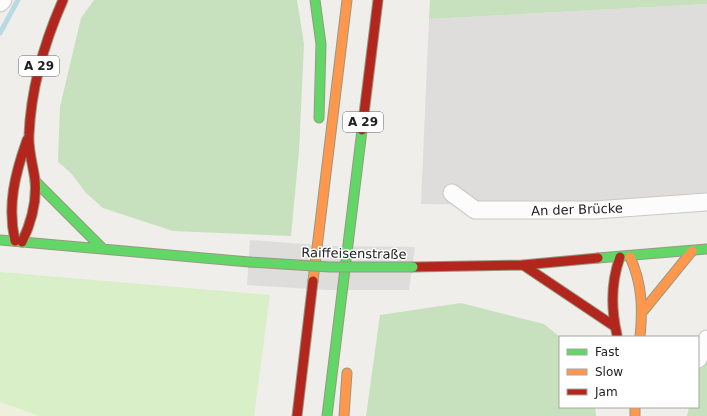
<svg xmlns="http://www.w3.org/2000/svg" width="707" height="416" font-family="'DejaVu Sans',sans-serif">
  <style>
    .residential { fill: #dedddb }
    .farmland { fill: #eef0dd }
    .grass { fill: #d9efc7 }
    .forest { fill: #c7e0bd }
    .pier { fill: #dedddc }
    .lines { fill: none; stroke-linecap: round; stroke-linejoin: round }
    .stream { stroke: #bbd9e5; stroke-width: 5 }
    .street-casing { stroke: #c8c8c6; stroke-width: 19 }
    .fast-casing { stroke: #969a80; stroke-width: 11 }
    .slow-casing { stroke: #969a80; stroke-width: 11 }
    .jam-casing { stroke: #969a80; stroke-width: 11 }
    .street { stroke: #fdfcfc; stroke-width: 17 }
    .fast { stroke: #63d668; stroke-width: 9 }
    .slow { stroke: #ff974d; stroke-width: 9 }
    .jam { stroke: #b3261e; stroke-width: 9 }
    .fast-bridge-casing { stroke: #969a80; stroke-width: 11; stroke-linecap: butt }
    .fast-bridge { stroke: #63d668; stroke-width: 9 }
    .labels { text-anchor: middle; stroke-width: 3; stroke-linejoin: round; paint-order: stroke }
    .shield { fill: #fff; stroke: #646464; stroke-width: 1 }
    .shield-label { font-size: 12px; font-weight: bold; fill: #212121 }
    .street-label { font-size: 13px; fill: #212121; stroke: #fff }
  </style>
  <rect width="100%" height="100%" fill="#efeeea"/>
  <path class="residential" d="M707,4V197L592,206L421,204L429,19Z"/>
  <path class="farmland" d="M0,402L40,416H0Z"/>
  <path class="grass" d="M0,272L270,295L254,416H40L0,402Z"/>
  <path class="forest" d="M94,0H297L304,44L299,151L291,236L173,231L103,208L86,193L71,173L58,162L60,107L81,18Z
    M430,0H707V4L429,19Z
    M461,303L544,324L560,337V407H595L596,416H366L380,315Z
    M707,339V416H687L689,407H698V359Z"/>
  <path class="pier" d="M250,240L332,246L415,247L409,290H328L247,285Z"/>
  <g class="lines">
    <path class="stream" d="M0,33L18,0"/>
    <g class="street-casing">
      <path id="street" d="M0,3L3,0
        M452,193L475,210H595L707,202
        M698,359L707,339"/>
    </g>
    <g class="fast-casing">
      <path id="fast" d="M315,0L321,44L319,118
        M35,181L103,249
        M0,240L249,262
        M598,258L707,249
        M327,416L362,130"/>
    </g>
    <g class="slow-casing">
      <path id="slow" d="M630,257C642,283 643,308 640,337
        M313,281L347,0
        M644,310L692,251
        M635,407V416
        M344,416L347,373"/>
    </g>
    <g class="jam-casing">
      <path id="jam" d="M362,130L378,0
        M15,241C7,205 15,174 27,140
        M22,242C31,223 37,201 35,180C33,165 28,150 29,135C31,88 44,43 63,0
        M523,265L614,326
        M413,267L523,265L598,258
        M617,335C611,309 611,282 620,257
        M297,416L313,281"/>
    </g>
    <use href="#street" class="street"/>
    <use href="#fast" class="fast"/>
    <use href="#slow" class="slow"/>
    <use href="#jam" class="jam"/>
    <g class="fast-bridge-casing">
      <path id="fast-bridge" d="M249,262L330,267H413"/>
    </g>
    <use href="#fast-bridge" class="fast-bridge"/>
  </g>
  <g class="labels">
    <g class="shield">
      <rect x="19" y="56" width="40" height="20" rx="3"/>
      <rect x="343" y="112" width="40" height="20" rx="3"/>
    </g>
    <g class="shield-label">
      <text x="39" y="70">A 29</text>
      <text x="363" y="126">A 29</text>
    </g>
    <g class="street-label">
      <text transform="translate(577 209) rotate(-2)" y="5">An der Brücke</text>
      <text transform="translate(354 253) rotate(1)" y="5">Raiffeisenstraße</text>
    </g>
  </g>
  <rect x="559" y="336" width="140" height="72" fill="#ffffff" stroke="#a6a6a6"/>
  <rect x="567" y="349" width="20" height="6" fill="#63d668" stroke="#a6a6a6"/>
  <text x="595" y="356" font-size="12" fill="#212121">Fast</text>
  <rect x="567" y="369" width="20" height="6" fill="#ff974d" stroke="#a6a6a6"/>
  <text x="595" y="376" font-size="12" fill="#212121">Slow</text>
  <rect x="567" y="389" width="20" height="6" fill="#b3261e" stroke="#a6a6a6"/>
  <text x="595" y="396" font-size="12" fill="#212121">Jam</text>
</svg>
